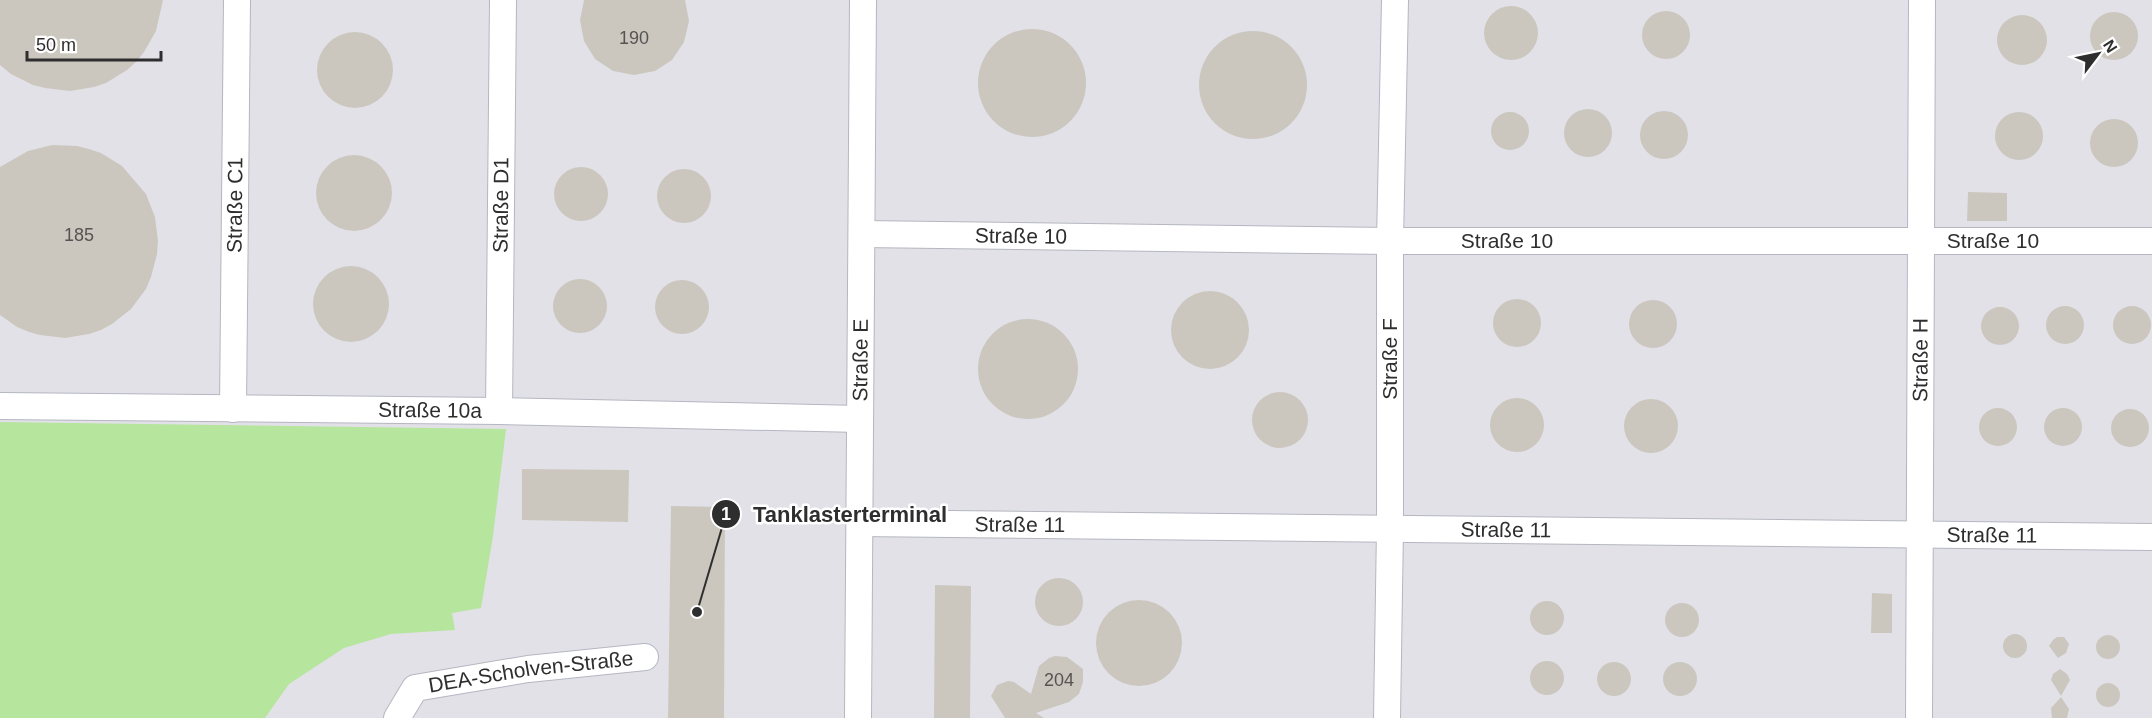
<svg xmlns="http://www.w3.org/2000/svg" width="2152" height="718" font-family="Helvetica,sans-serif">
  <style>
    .industrial { fill: #e3e1e8 }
    .green { fill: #b6e59e }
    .building { fill: #cbc7bf }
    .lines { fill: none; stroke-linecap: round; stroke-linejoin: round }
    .minor-casing { stroke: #b4b7c1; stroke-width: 28 }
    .minor { stroke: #fff; stroke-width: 26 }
    .labels { text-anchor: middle; stroke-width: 5; stroke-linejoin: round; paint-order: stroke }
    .number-label { font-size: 18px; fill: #555452 }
    .street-label { font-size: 21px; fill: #2e2e2e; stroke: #fff }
    .leader { fill: none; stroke: #2e2e2e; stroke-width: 2 }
    .callout-dot { fill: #2e2e2e; stroke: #fff; stroke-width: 2 }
    .mark-label { font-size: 18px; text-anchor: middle; font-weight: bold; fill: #fff }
    .callout-label { font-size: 22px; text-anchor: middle; font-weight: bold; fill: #2e2e2e; stroke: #fff; stroke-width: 5; stroke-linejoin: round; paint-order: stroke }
  </style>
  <rect width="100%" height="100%" fill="#efe9e1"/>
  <path class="industrial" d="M0,0H2152V718H0Z"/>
  <path class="green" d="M0,422L506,429L493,536L481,608L452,613L455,630L391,634L344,648L289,684L265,718H0Z"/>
  <path class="building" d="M0,0H163L156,31L144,52L136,62L127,70L106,83L94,87L70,91L45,88L33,85L11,74L0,65Z
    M584,0H685L689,21L684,42L672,60L655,71L634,75L613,71L595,59L584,41L580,20Z
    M1484 33a27 27 0 1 1 54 0a27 27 0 1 1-54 0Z
    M1642 35a24 24 0 1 1 48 0a24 24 0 1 1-48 0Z
    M2090 36a24 24 0 1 1 48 0a24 24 0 1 1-48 0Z
    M1997 40a25 25 0 1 1 50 0a25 25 0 1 1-50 0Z
    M978 83a54 54 0 1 1 108 0a54 54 0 1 1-108 0Z
    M1199 85a54 54 0 1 1 108 0a54 54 0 1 1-108 0Z
    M317 70a38 38 0 1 1 76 0a38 38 0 1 1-76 0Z
    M1564 133a24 24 0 1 1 48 0a24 24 0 1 1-48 0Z
    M1640 135a24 24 0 1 1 48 0a24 24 0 1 1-48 0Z
    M1491 131a19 19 0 1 1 38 0a19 19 0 1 1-38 0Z
    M1995 136a24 24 0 1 1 48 0a24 24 0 1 1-48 0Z
    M2090 143a24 24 0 1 1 48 0a24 24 0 1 1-48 0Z
    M52,145L77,146L89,149L101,153L122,166L146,194L155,217L158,241L157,254L151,277L146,289L131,309L112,324L101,330L89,334L65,338L40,335L29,332L17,327L0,315V167L28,151Z
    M316 193a38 38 0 1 1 76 0a38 38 0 1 1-76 0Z
    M554 194a27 27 0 1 1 54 0a27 27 0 1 1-54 0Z
    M657 196a27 27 0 1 1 54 0a27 27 0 1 1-54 0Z
    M1968,192L2007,193V221H1967Z
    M313 304a38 38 0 1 1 76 0a38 38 0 1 1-76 0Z
    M553 306a27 27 0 1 1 54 0a27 27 0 1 1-54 0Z
    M655 307a27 27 0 1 1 54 0a27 27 0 1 1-54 0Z
    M1171 330a39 39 0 1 1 78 0a39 39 0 1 1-78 0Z
    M1493 323a24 24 0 1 1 48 0a24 24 0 1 1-48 0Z
    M1629 324a24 24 0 1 1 48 0a24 24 0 1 1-48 0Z
    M2046 325a19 19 0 1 1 38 0a19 19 0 1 1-38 0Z
    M2113 325a19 19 0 1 1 38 0a19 19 0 1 1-38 0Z
    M1981 326a19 19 0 1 1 38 0a19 19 0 1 1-38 0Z
    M978 369a50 50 0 1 1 100 0a50 50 0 1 1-100 0Z
    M1252 420a28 28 0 1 1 56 0a28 28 0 1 1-56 0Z
    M1490 425a27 27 0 1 1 54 0a27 27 0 1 1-54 0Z
    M1624 426a27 27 0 1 1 54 0a27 27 0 1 1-54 0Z
    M1979 427a19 19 0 1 1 38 0a19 19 0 1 1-38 0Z
    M2044 427a19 19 0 1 1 38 0a19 19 0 1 1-38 0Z
    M2111 428a19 19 0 1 1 38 0a19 19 0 1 1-38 0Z
    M522,469L629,470L628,522L522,520Z
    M671,506L725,507L724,718H668Z
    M1035 602a24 24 0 1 1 48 0a24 24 0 1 1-48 0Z
    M935,585L971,586L970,718H934Z
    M1872,593L1892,594V633H1871Z
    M1096 643a43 43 0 1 1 86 0a43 43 0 1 1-86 0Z
    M1530 618a17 17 0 1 1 34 0a17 17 0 1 1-34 0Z
    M1665 620a17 17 0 1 1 34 0a17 17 0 1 1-34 0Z
    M2003 646a12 12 0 1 1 24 0a12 12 0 1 1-24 0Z
    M2096 647a12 12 0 1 1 24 0a12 12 0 1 1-24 0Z
    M2057,637H2064L2069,644L2066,653L2058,658L2049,646L2053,640Z
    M1055,656L1067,657L1083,669V682L1079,694L1069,702L1036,713L1044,718H1005L991,696L997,685L1008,681L1014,682L1031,694L1039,666L1049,658Z
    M1530 678a17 17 0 1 1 34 0a17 17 0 1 1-34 0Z
    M1597 679a17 17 0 1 1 34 0a17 17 0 1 1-34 0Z
    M1663 679a17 17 0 1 1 34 0a17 17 0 1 1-34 0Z
    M2060,669L2067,674L2070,680L2061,696L2051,680L2053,674Z
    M2096 695a12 12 0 1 1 24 0a12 12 0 1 1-24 0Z
    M2061,697L2069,709L2067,718H2052L2051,708Z"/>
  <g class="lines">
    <g class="minor-casing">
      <g id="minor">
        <path id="s1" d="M862,234L1390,241H2152"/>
        <path id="s2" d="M0,406L499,411L860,419"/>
        <path id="s3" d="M233,409L237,0"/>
        <path id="s4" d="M499,411L503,0"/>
        <path id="s5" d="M860,523L2152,537"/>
        <path id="s6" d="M397,718L415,688L528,669L645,657"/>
        <path id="s7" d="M858,718L863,0"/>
        <path d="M1387,718L1390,528V241L1395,0"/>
        <path id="s8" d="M1919,718L1922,0"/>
      </g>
    </g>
    <use href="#minor" class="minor"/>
  </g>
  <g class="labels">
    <g class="number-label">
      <text x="634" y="44">190</text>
      <text x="79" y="241">185</text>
      <text x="1059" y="686">204</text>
    </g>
    <g class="street-label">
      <text dy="7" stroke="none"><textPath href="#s3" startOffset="204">Straße C1</textPath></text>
      <text dy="7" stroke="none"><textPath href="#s4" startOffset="206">Straße D1</textPath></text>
      <text dy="7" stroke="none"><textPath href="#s1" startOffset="159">Straße 10</textPath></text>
      <text dy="7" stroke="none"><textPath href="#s1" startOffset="645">Straße 10</textPath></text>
      <text dy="7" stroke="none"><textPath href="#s1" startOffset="1131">Straße 10</textPath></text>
      <text dy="7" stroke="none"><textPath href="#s7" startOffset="358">Straße E</textPath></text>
      <text transform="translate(1390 359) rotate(-90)" y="7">Straße F</text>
      <text dy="7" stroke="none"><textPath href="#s8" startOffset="358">Straße H</textPath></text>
      <text dy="7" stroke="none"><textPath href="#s2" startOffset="430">Straße 10a</textPath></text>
      <text dy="7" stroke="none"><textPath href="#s5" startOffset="160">Straße 11</textPath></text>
      <text dy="7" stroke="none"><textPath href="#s5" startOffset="646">Straße 11</textPath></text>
      <text dy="7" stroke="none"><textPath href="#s5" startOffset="1132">Straße 11</textPath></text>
      <text dy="7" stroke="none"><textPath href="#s6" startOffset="152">DEA-Scholven-Straße</textPath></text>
    </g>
  </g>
  <path class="leader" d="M697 612L726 514"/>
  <g class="callout-dot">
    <circle cx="697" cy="612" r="6"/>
    <circle cx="726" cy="514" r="15"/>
  </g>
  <g class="mark-label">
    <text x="726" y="520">1</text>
  </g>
  <g class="callout-label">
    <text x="850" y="522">Tanklasterterminal</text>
  </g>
  <g transform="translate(2098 54) rotate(58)" stroke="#ffffff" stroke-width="4.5" paint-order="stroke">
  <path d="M0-4.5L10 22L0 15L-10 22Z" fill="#2e2e2e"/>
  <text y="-9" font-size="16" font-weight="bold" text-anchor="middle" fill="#2e2e2e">N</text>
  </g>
  <path d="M27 51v9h134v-9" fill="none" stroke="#2e2e2e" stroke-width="3"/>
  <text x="36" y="51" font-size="18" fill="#2e2e2e" stroke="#ffffff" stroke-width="4.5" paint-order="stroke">50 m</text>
</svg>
